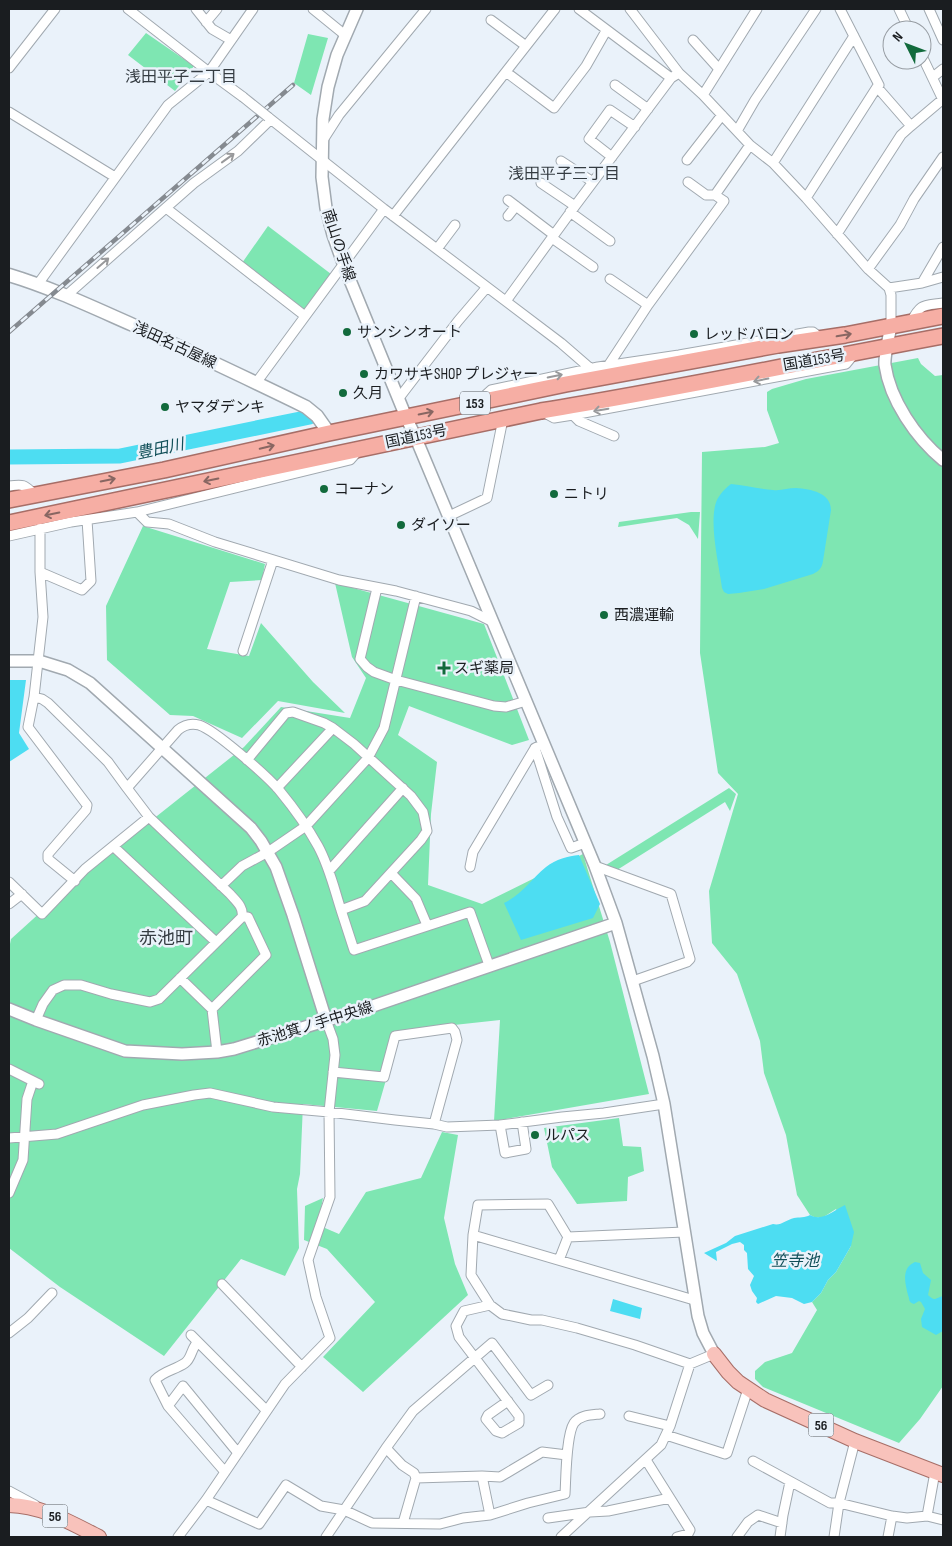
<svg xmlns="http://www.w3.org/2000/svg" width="952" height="1546" font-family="'Sofia Sans Condensed','Noto Sans JP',sans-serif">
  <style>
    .green { fill: #7ee6b2 }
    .water { fill: #4dddf2 }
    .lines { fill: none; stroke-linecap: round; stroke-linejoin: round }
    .river { stroke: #4dddf2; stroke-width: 15 }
    .minor-casing { stroke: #a1a9b0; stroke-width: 11 }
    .tertiary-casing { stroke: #a1a9b0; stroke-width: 14 }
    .secondary-casing { stroke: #a1a9b0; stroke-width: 15 }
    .primary-casing { stroke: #a76e67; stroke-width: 16 }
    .trunk-casing { stroke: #a76e67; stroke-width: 18 }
    .minor { stroke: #fff; stroke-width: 9 }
    .tertiary { stroke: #fff; stroke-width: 11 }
    .secondary { stroke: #fff; stroke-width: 12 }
    .primary { stroke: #f8c2bb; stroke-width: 14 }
    .trunk { stroke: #f6aea4; stroke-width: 15 }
    .rail-casing { stroke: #858a90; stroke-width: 4.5 }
    .rail { stroke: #eaf2fa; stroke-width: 2.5; stroke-dasharray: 8; stroke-linecap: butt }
    .minor-bridge-casing { stroke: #a1a9b0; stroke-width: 11; stroke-linecap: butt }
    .minor-bridge { stroke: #fff; stroke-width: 9 }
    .oneway { stroke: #98999b }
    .oneway2 { stroke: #886662 }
    .poi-dot { fill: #126a3c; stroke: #eaf2fa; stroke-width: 2 }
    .labels { text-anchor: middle; stroke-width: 5; stroke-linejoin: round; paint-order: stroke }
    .shield { fill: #eaf2fa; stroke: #585d61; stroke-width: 1 }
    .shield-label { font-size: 14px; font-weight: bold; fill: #1a1d20 }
    .street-label { font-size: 15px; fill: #1a1d20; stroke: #eaf2fa }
    .poi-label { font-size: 15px; fill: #1a1d20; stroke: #eaf2fa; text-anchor: start }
    .neighbourhood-label { font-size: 16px; fill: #353c42; stroke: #eaf2fa }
    .water-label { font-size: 16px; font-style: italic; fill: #114f58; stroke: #eaf2fa }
    .quarter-label { font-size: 18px; fill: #353c42; stroke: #eaf2fa }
  </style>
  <rect width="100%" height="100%" fill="#eaf2fa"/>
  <path class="green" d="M146,33L194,66L175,91L128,55Z
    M308,34L328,38L311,95L294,83Z
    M268,226L331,274L306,309L302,310L242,263Z
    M918,358L921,364L935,376L943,375V1386L920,1419L899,1443L763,1387L755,1379V1371L765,1362L792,1353L817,1310L812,1302L821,1293L828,1280L836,1272L851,1246L836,1209L822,1218L814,1217L810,1215L797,1195L786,1135L764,1073L760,1041L737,974L712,943L709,891L738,794L718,773L700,653L702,452L765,447L779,443L767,410V392L772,389L806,379Z
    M691,512H700L698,539L689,525L677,518L618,527L619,522Z
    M143,526L265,564L262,580L230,582L207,649L249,656L261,623L313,682L345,713L278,701L242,738L193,716L170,715L107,660L106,606Z
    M335,583L484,624L529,740L512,745L409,706L398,735L437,762L431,814L428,885L482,904L583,854L610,942L649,1094L494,1121L500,1020L454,1025L399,1035L377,1111L303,1104L300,1174L297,1189L299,1248L285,1276L241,1259L164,1356L60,1287L9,1248V949L11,939L75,881L244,747L281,707L350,718L366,678L352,657Z
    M729,788L736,794L730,811L725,802L617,870L606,865Z
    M619,1118L623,1146L641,1147L644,1171L628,1177L627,1201L577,1204L552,1167L544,1128Z
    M442,1132L458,1135L444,1218L455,1264L468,1295L363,1392L323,1357L375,1302L327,1249L304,1240L305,1206L323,1198L318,1225L339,1234L366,1192L421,1178Z"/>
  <path class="water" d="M731,484C745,485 759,489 773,490C781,491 788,488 796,488C811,489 831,493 831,510L823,561C822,568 819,571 813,574L764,589L739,593L728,594L724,592L722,588C719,565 710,529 715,506C717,497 723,490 731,484Z
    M9,680H26L19,733L29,749L9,762Z
    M579,855L600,904L593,918L521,940L504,903C523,894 531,879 546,867C556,859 568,856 579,855Z
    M845,1205L854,1232L851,1246L836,1272L828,1280L821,1293L812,1302L804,1304L792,1298L776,1296L758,1304L756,1302L757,1298L752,1291L750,1285L754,1276L748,1269L747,1253L744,1250V1245L740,1242L732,1244L716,1252L717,1261L704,1253L726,1243L735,1236L773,1224C781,1226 786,1220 794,1218C799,1217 805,1218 810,1215C823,1222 834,1210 845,1205Z
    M915,1262L920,1263L923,1273L931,1280L928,1295C935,1302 935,1298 943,1296V1331L936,1335L922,1327L921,1319L925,1309L921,1302L919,1301L914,1304C908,1302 910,1300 908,1295C905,1283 901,1268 915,1262Z
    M613,1299L642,1308L640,1319L610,1311Z"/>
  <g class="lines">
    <path class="river" d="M9,457L120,456L310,417"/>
    <g class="minor-casing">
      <path id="minor" d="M128,9L209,72L243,97
        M196,9L212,29L231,40
        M313,9L345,35
        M579,9L671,78
        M630,9L679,73
        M840,9L879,85L877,87L911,126
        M899,9L909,30
        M929,9L943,40
        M491,20L526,46
        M206,22L217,9
        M693,40L719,69
        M922,56L943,100
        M9,68L55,9
        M506,72L554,108L586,66L606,31
        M933,77L943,69
        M615,85L648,109
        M703,95L757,9
        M9,112L115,177
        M268,117L384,209L561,343L591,369
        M737,131L755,100L816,9
        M323,140L339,115L426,9
        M612,157L589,139L610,110L635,127
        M687,160L722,115
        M561,161L593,182
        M773,163L854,36
        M688,182L706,195H715
        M541,183L575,206
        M806,198L877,87
        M508,200L554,235
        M166,208L305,316
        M570,212L610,241
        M393,216L555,9
        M508,216L516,206
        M837,234L901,135L911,126L943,99
        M552,238L593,267
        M437,249L455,225
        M868,269L900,225L914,199L943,157
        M610,279L648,305L724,201L715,195L750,145
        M922,283L943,247
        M38,284L168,105L209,72L253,9
        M889,288L922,283L943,277
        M67,295L194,183L238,151L270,120
        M506,301L575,206L671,78L679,73L703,95L750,145L773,163L806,198L868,269L889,288L891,295V326
        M911,322C921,303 923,306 943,303
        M608,366L648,305
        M256,383L384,209
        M399,398L458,321L487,287
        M480,400L491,390L598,367L679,355L809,332H813L822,339
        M543,412L554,418L573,415L846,364L855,353
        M573,415L579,421L614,436
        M9,486C23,484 24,484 35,495
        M137,512L350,460L359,450
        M449,516L487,498L503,419
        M40,528V572L43,617L34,697L28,727L87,805L86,810L48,854V859L75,881
        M9,536L71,522L137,512L147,522L169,524L215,542L339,580L396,591L471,611L493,622
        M40,572L82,590L91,581L87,520
        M377,588L360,659L367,667L374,672L396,680L494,706L506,707L526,701
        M243,651L273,560
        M34,697L42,699L48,703L108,762L127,788
        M537,747L535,748L557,817L571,848L585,843
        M277,788L333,728
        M149,817L127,788L178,730C184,725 191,723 199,725C215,730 267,776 279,790C293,807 307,826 318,846C329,866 334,888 341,910L365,901L421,840L427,831L423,812L411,796L354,744L333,728L324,723L293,712L286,713L247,760
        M114,847L216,942
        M595,866L671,894L690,959L687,962L633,981
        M470,867L473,852L535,748
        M329,871L403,788
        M391,873L416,899L427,925
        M9,882L42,914L85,869L149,817L230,894C236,901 244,907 242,917L159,999L150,1002L111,994L81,985H64L53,990L43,1004L36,1020
        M221,886L242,866L268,852L306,826L368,758L384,728L416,596
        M9,904L22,894
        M341,910L354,950L470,912L489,965
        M180,978L212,1009L217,1052
        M212,1009L266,955L248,917H242
        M9,1069L39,1084
        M333,1072L384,1077L395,1036L452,1028L455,1032L457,1040L434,1124
        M500,1125L505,1153L526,1149L522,1122
        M9,1138L57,1134L143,1105L194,1095L210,1093L273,1107L329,1112L395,1120L434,1124L447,1127L500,1125L562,1117L604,1113L664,1104
        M9,1193L23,1160L27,1099L33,1081
        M473,1235L694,1300
        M559,1260L568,1237
        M222,1284L302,1367
        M490,1305L471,1275L473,1235L478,1205L548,1204L568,1237L684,1232
        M9,1333L28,1318L52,1293
        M191,1335L266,1410
        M508,1401L488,1415L486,1419L496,1431L502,1433L519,1423V1416L459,1337L456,1326L464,1311L490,1305L502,1314L531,1320H542L577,1328L635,1345L690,1364L714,1354
        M168,1406L155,1380C163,1371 175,1370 185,1363C192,1358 191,1348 198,1342
        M629,1416L670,1426
        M666,1435L725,1454L727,1453L748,1389
        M646,1460L690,1530L688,1534L677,1537
        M753,1461L830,1503H839L892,1516L907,1518L927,1516L943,1520
        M225,1472L168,1406L183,1386L238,1453
        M482,1476L500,1477L542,1452L567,1455
        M9,1491L35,1505
        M206,1500L259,1524L286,1485L321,1506L344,1510L372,1523L440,1524L463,1518L490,1515L482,1476L416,1478L414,1473L402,1465L386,1448
        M490,1515L528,1503L565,1494C566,1478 566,1435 574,1423C580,1415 591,1415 600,1414
        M927,1516L935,1472
        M548,1518L590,1512L608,1511L670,1498
        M403,1523L416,1478
        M178,1537L206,1500L285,1384L330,1338L316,1297L308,1260L330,1197L329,1112L335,1055L333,1039L326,1020
        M326,1537L386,1448L413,1411L492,1343L531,1395L548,1385
        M561,1537L661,1445L670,1426L690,1364
        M737,1537L748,1522L758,1515L782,1523
        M780,1537L783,1515L790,1482
        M834,1537L839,1503L855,1441
        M888,1537L892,1516"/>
    </g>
    <g class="tertiary-casing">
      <path id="tertiary" d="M357,9L337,55L328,87L323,119L322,177L326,208L333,235L343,263L406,417L415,436L595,866L616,923L653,1056L664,1104L698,1316L703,1333L714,1354
        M891,326C889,336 884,357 885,365C890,400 916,438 943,460
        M9,661H39L68,670L90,683L251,828L261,841L276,867L293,915L326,1020
        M9,1009L36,1020L125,1051L182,1054L217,1052L234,1049L373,1006L616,923"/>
    </g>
    <g class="secondary-casing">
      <path id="secondary" d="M9,275C52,288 92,307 133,325C191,352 249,379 306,407L317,416L329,433"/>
    </g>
    <g class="primary-casing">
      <path id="primary" d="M714,1354L728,1372L738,1382L765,1400L855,1441L943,1475
        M9,1505C43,1506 69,1522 99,1537"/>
    </g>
    <g class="trunk-casing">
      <path id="trunk" d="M9,500L164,470L329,433L566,384L778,345L845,335L943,316
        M9,523L541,411C676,389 809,361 943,336"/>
    </g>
    <use href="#minor" class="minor"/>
    <use href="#tertiary" class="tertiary"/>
    <use href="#secondary" class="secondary"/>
    <use href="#primary" class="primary"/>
    <use href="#trunk" class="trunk"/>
    <g class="rail-casing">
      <path id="rail" d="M9,332L293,85"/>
    </g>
    <use href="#rail" class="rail"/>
    <g class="minor-bridge-casing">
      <path id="minor-bridge" d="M243,97L268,117"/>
    </g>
    <use href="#minor-bridge" class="minor-bridge"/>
  </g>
  <defs><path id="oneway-shaft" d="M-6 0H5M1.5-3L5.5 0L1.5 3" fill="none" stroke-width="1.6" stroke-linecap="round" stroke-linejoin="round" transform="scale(1.25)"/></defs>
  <g class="oneway">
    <use href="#oneway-shaft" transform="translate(228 158) rotate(-36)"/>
    <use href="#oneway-shaft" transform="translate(103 263) rotate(-41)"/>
    <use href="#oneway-shaft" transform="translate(555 376) rotate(-12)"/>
    <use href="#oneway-shaft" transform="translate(761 380) rotate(169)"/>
    <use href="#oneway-shaft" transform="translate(601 410) rotate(170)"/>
  </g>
  <g class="oneway2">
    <use href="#oneway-shaft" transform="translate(844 335) rotate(-10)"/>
    <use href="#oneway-shaft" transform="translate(426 413) rotate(-12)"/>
    <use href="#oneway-shaft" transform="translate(267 447) rotate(-13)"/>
    <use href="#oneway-shaft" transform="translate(108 480) rotate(-11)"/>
    <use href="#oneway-shaft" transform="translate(211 480) rotate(168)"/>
    <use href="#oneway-shaft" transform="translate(52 514) rotate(168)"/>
  </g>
  <g class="poi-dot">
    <circle cx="347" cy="332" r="5"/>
    <circle cx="694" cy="334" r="5"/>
    <circle cx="364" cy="374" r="5"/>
    <circle cx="343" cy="393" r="5"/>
    <circle cx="165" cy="407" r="5"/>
    <circle cx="324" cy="489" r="5"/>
    <circle cx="554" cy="494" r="5"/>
    <circle cx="401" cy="525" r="5"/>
    <circle cx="604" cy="615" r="5"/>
    <path d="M441.5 660.5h5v5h5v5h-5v5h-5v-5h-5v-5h5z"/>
    <circle cx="535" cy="1135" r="5"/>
  </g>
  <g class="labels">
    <g class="shield">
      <rect x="460" y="391.5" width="30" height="23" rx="4"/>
      <rect x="808.5" y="1413.5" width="25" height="23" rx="4"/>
      <rect x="42.5" y="1504.5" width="25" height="23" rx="4"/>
    </g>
    <g class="shield-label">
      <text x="475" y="408">153</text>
      <text x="821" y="1430">56</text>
      <text x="55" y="1521">56</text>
    </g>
    <g class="street-label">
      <text transform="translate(339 245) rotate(72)" y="5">南山の手線</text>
      <text transform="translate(175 345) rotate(25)" y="5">浅田名古屋線</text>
      <text transform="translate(814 360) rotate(-10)" y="5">国道153号</text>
      <text transform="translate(416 436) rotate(-12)" y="5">国道153号</text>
      <text transform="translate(315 1024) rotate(-17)" y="5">赤池箕ノ手中央線</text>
    </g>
    <g class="poi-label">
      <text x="357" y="337">サンシンオート</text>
      <text x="704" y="339">レッドバロン</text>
      <text x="374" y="379">カワサキSHOP プレジャー</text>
      <text x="353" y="398">久月</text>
      <text x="175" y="412">ヤマダデンキ</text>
      <text x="334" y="494">コーナン</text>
      <text x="564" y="499">ニトリ</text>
      <text x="411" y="530">ダイソー</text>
      <text x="614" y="620">西濃運輸</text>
      <text x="454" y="673">スギ薬局</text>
      <text x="545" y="1140">ルパス</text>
    </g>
    <g class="neighbourhood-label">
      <text x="181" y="82">浅田平子二丁目</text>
      <text x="564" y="179">浅田平子三丁目</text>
    </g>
    <g class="water-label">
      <text transform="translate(160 448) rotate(-12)" y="6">豊田川</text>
      <text x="795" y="1266">笠寺池</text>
    </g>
    <g class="quarter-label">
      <text x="166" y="944">赤池町</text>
    </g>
  </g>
  <rect width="952" height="1546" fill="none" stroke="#1a1d20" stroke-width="20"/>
  <g transform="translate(907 45) rotate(312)"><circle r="24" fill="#eaf2fa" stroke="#979da3"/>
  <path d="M0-4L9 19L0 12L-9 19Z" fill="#126a3c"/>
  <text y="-8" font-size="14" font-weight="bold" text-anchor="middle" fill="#1a1d20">N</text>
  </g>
</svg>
